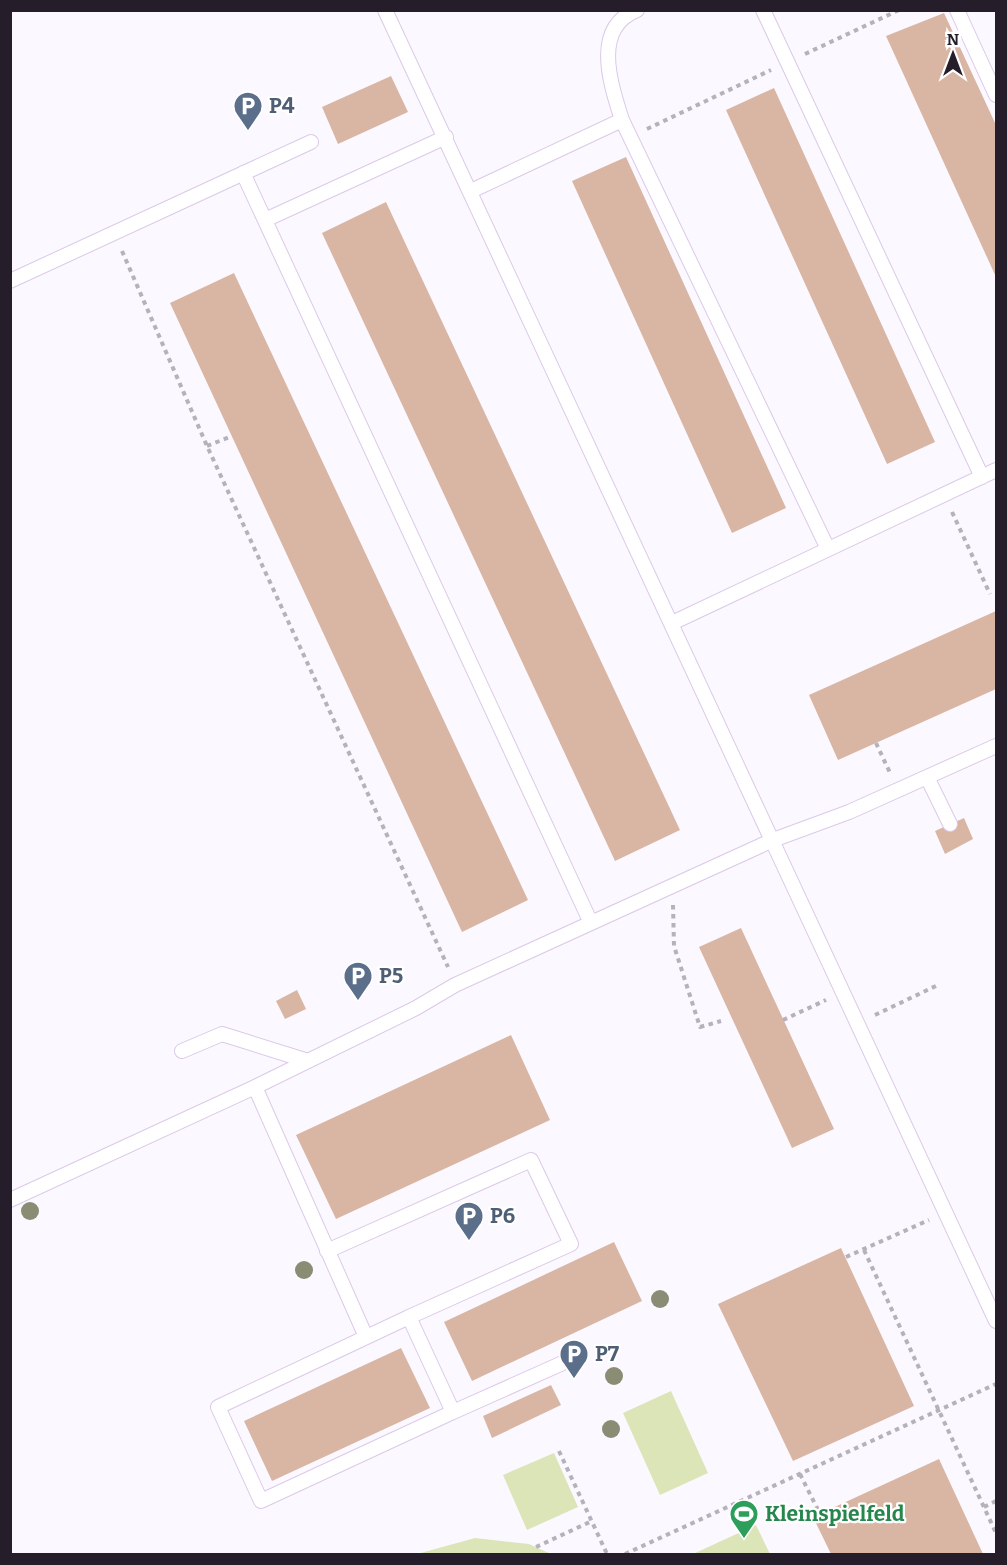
<svg xmlns="http://www.w3.org/2000/svg" width="1007" height="1565" font-family="Bitter,serif">
  <style>
    .green { fill: #dce5b8 }
    .building { fill: #d8b6a3 }
    .lines { fill: none; stroke-linecap: round; stroke-linejoin: round }
    .service-casing { stroke: #dbc9e9; stroke-width: 16 }
    .path { stroke: #b6b1ba; stroke-width: 4; stroke-dasharray: 4.5 4.5; stroke-linecap: butt }
    .service { stroke: #fff; stroke-width: 14 }
    .tree { fill: #8a8c73 }
    .labels { text-anchor: middle; stroke-width: 4.5; stroke-linejoin: round; paint-order: stroke }
    .service-label { font-size: 21px; font-weight: bold; fill: #4e5e75; stroke: #fff; text-anchor: start }
    .leisure-label { font-size: 21px; font-weight: bold; fill: #27864d; stroke: #fff; text-anchor: start }
  </style>
  <rect width="100%" height="100%" fill="#fcf8ff"/>
  <path class="green" d="M671,1391L708,1473L660,1495L623,1413Z
    M554,1453L578,1507L527,1530L503,1475Z
    M756,1525L770,1554H693Z
    M475,1538L529,1544L551,1554H417Z"/>
  <path class="building" d="M944,13L996,125V277L886,36Z
    M391,76L408,112L338,144L322,107Z
    M774,88L935,442L887,464L726,110Z
    M626,157L786,508L732,533L572,181Z
    M386,202L680,830L615,861L322,233Z
    M234,273L528,900L462,932L170,303Z
    M996,611V689L838,760L809,695Z
    M964,818L973,839L945,854L935,831Z
    M741,928L834,1129L792,1148L699,947Z
    M297,990L306,1009L285,1019L276,1001Z
    M511,1035L550,1120L336,1219L296,1135Z
    M614,1242L642,1301L472,1381L444,1322Z
    M841,1248L914,1406L793,1461L718,1304Z
    M401,1348L430,1408L272,1481L244,1421Z
    M551,1385L561,1405L492,1438L483,1416Z
    M939,1459L983,1554H831L813,1517Z"/>
  <g class="lines">
    <g class="service-casing">
      <path id="service" d="M385,10L996,1321
        M763,10L982,477
        M957,10L996,95
        M622,120L828,549
        M243,173L591,923
        M471,191L622,120C611,85 591,28 637,10
        M265,220L446,137
        M10,281L311,142
        M672,623L996,470
        M927,777L950,824
        M182,1051L222,1034L308,1061
        M255,1087L366,1337
        M10,1200L255,1087L416,1008L455,985L773,840L849,812L996,746
        M327,1251L531,1160L571,1244L409,1317
        M409,1317L453,1412L261,1501L218,1407Z
        M453,1412L565,1362"/>
    </g>
    <path class="path" d="M805,54L899,10
      M647,129L771,70
      M122,251L207,446L448,967
      M207,446L232,436
      M952,512L990,594
      M876,743L891,775
      M673,905L674,946L700,1027L721,1021
      M875,1015L940,984
      M783,1020L826,1000
      M864,1250L996,1533
      M846,1257L929,1220
      M559,1451L607,1554
      M800,1474L820,1514
      M984,1507L996,1501
      M536,1547L592,1521
      M625,1554L996,1384"/>
    <use href="#service" class="service"/>
  </g>
  <g class="tree">
    <circle cx="30" cy="1211" r="9"/>
    <circle cx="304" cy="1270" r="9"/>
    <circle cx="660" cy="1299" r="9"/>
    <circle cx="614" cy="1376" r="9"/>
    <circle cx="611" cy="1429" r="9"/>
  </g>
  <defs>
    <g id="parking-pin" transform="scale(1.5)"><path d="M0 17L-7.5 6A9.5 9.5 0 1 1 7.5 6Z" fill="#5c6f8a" stroke="#fff"/><path d="M-3.5-5.5H1a3.5 3.5 0 0 1 0 7H-1V5.5H-3.5ZM-1-3.4V-.6H.8a1.4 1.4 0 0 0 0-2.8Z" fill="#fff"/></g>
    <g id="stadium-pin" transform="scale(1.5)"><path d="M0 17L-7.5 6A9.5 9.5 0 1 1 7.5 6Z" fill="#2e9e5b" stroke="#fff"/><path d="M0-5a6.5 5 0 1 0 0 10a6.5 5 0 1 0 0-10ZM-3.5-1.8h7v3.6h-7Z" fill="#fff"/></g>
  </defs>
  <g fill-rule="evenodd">
    <use href="#parking-pin" x="248" y="106"/>
    <use href="#parking-pin" x="358" y="976"/>
    <use href="#parking-pin" x="469" y="1216"/>
    <use href="#parking-pin" x="574" y="1354"/>
    <use href="#stadium-pin" x="744" y="1514"/>
  </g>
  <g class="labels">
    <g class="service-label">
      <text x="269" y="113">P4</text>
      <text x="379" y="983">P5</text>
      <text x="490" y="1223">P6</text>
      <text x="595" y="1361">P7</text>
    </g>
    <g class="leisure-label">
      <text x="765" y="1521">Kleinspielfeld</text>
    </g>
  </g>
  <rect width="1007" height="1565" fill="none" stroke="#251e2a" stroke-width="24"/>
  <g transform="translate(953 54)" stroke="#ffffff" stroke-width="4.5" paint-order="stroke">
  <path d="M0-4.5L10 22L0 15L-10 22Z" fill="#251e2a"/>
  <text y="-9" font-size="16" font-weight="bold" text-anchor="middle" fill="#251e2a">N</text>
  </g>
</svg>
